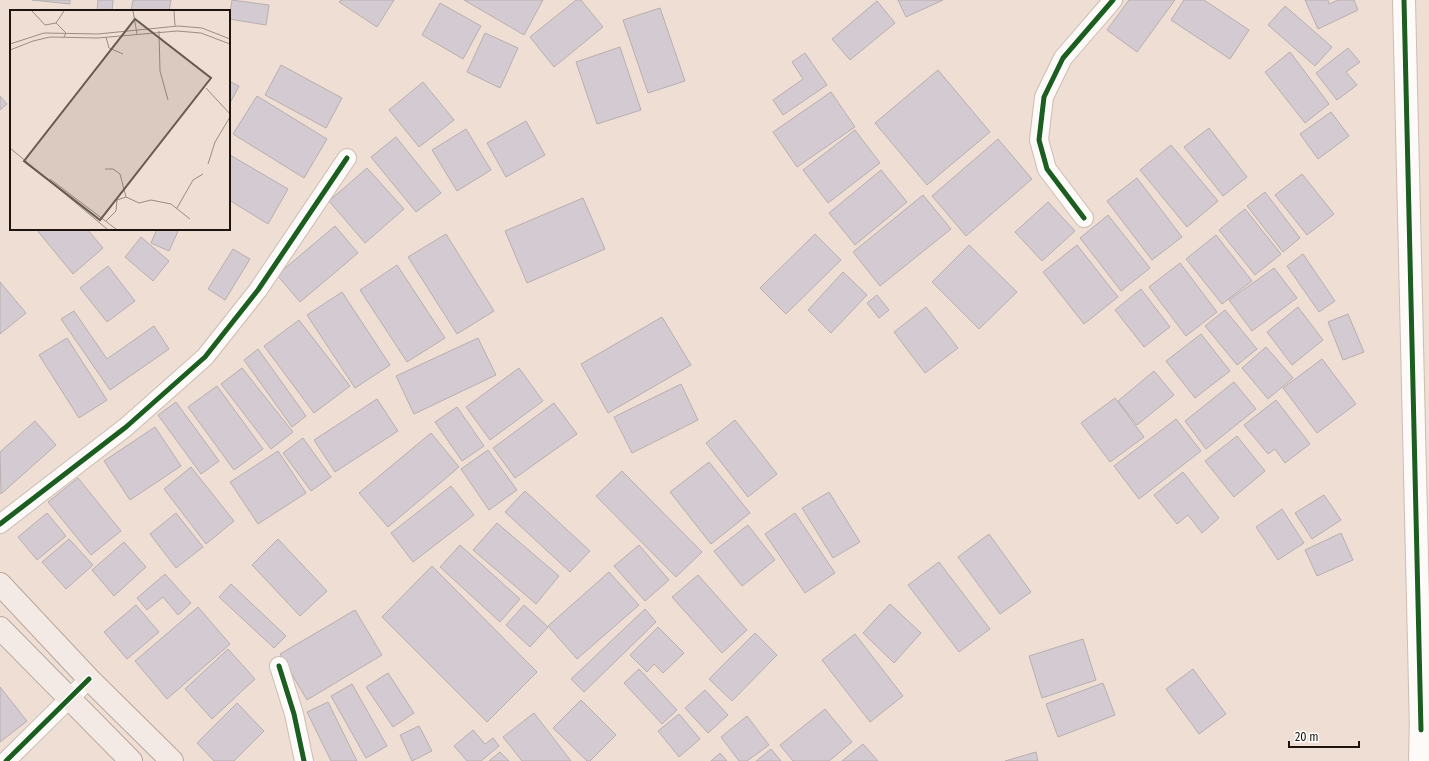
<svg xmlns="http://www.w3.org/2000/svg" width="1429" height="761" font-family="'Fira Sans Condensed',sans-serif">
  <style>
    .building { fill: #d4cad1; stroke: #b8afb0 }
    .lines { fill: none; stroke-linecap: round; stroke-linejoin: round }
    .minor-casing { stroke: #cbbdb5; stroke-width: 20 }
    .tertiary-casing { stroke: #cbbdb5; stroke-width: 24 }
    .primary-casing { stroke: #bba69b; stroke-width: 24 }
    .minor { stroke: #fdfaf8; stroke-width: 18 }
    .tertiary { stroke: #fdfaf8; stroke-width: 22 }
    .primary { stroke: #f3eae5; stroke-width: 22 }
    .cycleway-casing { stroke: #fff; stroke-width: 8 }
    .cycleway { stroke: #1b5e20; stroke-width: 5 }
    .inset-road { fill: none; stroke: #9b8d84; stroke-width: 1 }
    .view { fill: #675a52; fill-opacity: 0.15; stroke: #675a52; stroke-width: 2 }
    .inset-edge { fill: none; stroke: #1e130d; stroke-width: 2 }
  </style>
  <rect width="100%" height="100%" fill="#efded3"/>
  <path class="building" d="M32,0H70V4Z
    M98,0H113L112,11H97Z
    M133,0H171L169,11H131Z
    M232,0L269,5L266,25L229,19Z
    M341,0H394L377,27L339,2Z
    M464,0H543L524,35Z
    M576,0H581L603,27L554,67L530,37Z
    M898,0H943L906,17Z
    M1129,0H1175L1137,52L1107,30Z
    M1184,0H1204L1249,30L1230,59L1171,20Z
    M1305,0H1328L1329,4L1338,0H1354L1358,10L1318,29Z
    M877,1L895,23L850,60L832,39Z
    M440,3L481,26L463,59L422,35Z
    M1285,6L1332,47L1315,66L1268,25Z
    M660,8L685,81L648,93L623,20Z
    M485,33L518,48L500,88L467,72Z
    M620,47L641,110L597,124L576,62Z
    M1348,48L1360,62L1346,72L1357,85L1337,100L1316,73Z
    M1290,52L1329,104L1305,123L1265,72Z
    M805,53L827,85L783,115L773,100L803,79L792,62Z
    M281,65L342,98L326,128L265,95Z
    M938,70L990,132L927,185L875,123Z
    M229,81L239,86L229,105Z
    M423,82L454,120L419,147L389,110Z
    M831,92L855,127L797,167L773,132Z
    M0,96L7,104L0,110Z
    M257,96L327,139L304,178L233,134Z
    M1331,112L1349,136L1318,159L1300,134Z
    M526,121L545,155L506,177L487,143Z
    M1209,128L1247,177L1223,196L1184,147Z
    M466,129L491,170L457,191L432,150Z
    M855,130L880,163L828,203L803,170Z
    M396,137L441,193L416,212L371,157Z
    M998,139L1032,179L966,236L932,196Z
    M1171,145L1218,201L1187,227L1140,170Z
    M230,155L288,189L268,224L229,200Z
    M367,168L404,209L365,243L329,201Z
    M881,170L907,202L855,245L829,213Z
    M1302,174L1334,214L1307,235L1275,195Z
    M1137,178L1182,237L1152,260L1107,201Z
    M1265,192L1300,238L1283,252L1247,206Z
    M923,195L951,229L880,286L853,252Z
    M583,198L605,249L527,283L505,231Z
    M1048,202L1075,231L1042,261L1015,232Z
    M1245,209L1281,254L1255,275L1219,230Z
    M1108,215L1150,268L1121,291L1080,238Z
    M335,226L358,253L300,302L277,275Z
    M36,229H87L103,248L73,274Z
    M157,229H179L169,251L151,243Z
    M446,234L494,311L457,334L408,257Z
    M815,234L841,260L786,314L760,288Z
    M1216,235L1252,281L1222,304L1186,259Z
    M141,237L169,261L153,281L125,257Z
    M969,245L1017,292L979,329L932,282Z
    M1077,245L1118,297L1084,324L1043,272Z
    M233,249L250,259L225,300L208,289Z
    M1303,254L1335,301L1319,312L1287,266Z
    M1180,263L1217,312L1186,336L1149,287Z
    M397,265L445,338L407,362L360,290Z
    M108,266L135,301L107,322L80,288Z
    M1274,268L1297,298L1252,331L1229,300Z
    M843,272L867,295L831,333L808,310Z
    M0,282L26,313L0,334Z
    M1141,289L1170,327L1144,347L1115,310Z
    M342,292L390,365L355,388L307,315Z
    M877,295L889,310L879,318L867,303Z
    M926,307L958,348L925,373L894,332Z
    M1298,307L1323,340L1292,365L1267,332Z
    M1225,310L1257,349L1237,365L1205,326Z
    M74,311L107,359L154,326L169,349L110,390L61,319Z
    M1348,314L1364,352L1343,360L1328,322Z
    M662,317L691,365L608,413L581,364Z
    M299,320L350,386L314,413L264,346Z
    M1201,334L1230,371L1195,398L1166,361Z
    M67,338L107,400L79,418L39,355Z
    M478,338L496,375L414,414L396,376Z
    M1266,347L1293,378L1268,399L1242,368Z
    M258,349L306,416L292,427L244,360Z
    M1322,359L1356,404L1317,433L1283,388Z
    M242,368L293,432L271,449L221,384Z
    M519,368L543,401L490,440L466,407Z
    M1154,371L1174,395L1137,425L1118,401Z
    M1234,382L1256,409L1206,449L1185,421Z
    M681,384L698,420L632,453L614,417Z
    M217,386L263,449L234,470L188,407Z
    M1115,398L1144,437L1110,462L1081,423Z
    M377,399L398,431L335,472L314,440Z
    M1276,400L1310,444L1285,463L1275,449L1268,454L1244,425Z
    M176,402L219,461L201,474L158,415Z
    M554,403L577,434L515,478L493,448Z
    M457,407L484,446L462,461L435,422Z
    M1176,419L1201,451L1139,499L1114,466Z
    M735,420L777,474L748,497L706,443Z
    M35,421L56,445L1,494L0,452Z
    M155,427L181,466L130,500L104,461Z
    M431,433L459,467L388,527L359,493Z
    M1237,436L1265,471L1234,497L1205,461Z
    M303,438L331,477L311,491L283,453Z
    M488,450L517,490L489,510L461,469Z
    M278,451L306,493L258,524L230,482Z
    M709,462L750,513L711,544L670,492Z
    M191,467L234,521L206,544L164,489Z
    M622,471L702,552L676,577L596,496Z
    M1183,472L1219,518L1202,533L1188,515L1177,524L1154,495Z
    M78,478L121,531L91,555L48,502Z
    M451,486L474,515L413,562L391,533Z
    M525,491L590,551L570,572L505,512Z
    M829,492L860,542L833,558L802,508Z
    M1324,495L1341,520L1312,539L1295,513Z
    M1282,509L1304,543L1278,560L1256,527Z
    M47,513L66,536L37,560L18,537Z
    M176,513L203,547L176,568L150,534Z
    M795,513L835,573L805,593L765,534Z
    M497,523L559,576L536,604L473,550Z
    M748,525L775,560L742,586L714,551Z
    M1341,533L1353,560L1317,576L1305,550Z
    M989,534L1031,592L1000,614L958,557Z
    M69,539L93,565L66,589L42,562Z
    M278,539L327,591L300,616L252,565Z
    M124,542L146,567L114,596L92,570Z
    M460,545L520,599L500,622L440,567Z
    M639,545L669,580L645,601L614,566Z
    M939,562L990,629L959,652L908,585Z
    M432,566L537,672L487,722L382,617Z
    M609,572L639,605L577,659L548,626Z
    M165,574L191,603L178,615L163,597L147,610L137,598Z
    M698,575L747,630L722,653L672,597Z
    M231,584L286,636L274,648L219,597Z
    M890,604L921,633L894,663L863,633Z
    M136,605L159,632L127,659L104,632Z
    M524,605L548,627L530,647L506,625Z
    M198,607L230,644L167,699L135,661Z
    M645,609L656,622L584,692L571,679Z
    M355,610L382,655L307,700L280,654Z
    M658,627L684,653L663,673L654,664L647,672L630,655Z
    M755,633L777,655L732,701L709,679Z
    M855,634L903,696L870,722L822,660Z
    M1083,639L1096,680L1042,698L1029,656Z
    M228,649L255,679L212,719L185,689Z
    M639,669L677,710L662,724L624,683Z
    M1193,669L1226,714L1199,734L1166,689Z
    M388,673L414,713L393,727L366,687Z
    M1103,683L1115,715L1058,737L1046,704Z
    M352,684L387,746L366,758L331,696Z
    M0,687L27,721L0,742Z
    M705,690L728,715L708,733L685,708Z
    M581,700L616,735L590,761H587L553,728Z
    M328,702L357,761H331L307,712Z
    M237,703L264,731L234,761H214L197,743Z
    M825,709L852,742L829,761H793L780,745Z
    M534,713L571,761H522L503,737Z
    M679,714L700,739L679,757L658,731Z
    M747,716L769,745L747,761H739L721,737Z
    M419,726L432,751L412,761L400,735Z
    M473,730L485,744L493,738L499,746L481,761H467L454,746Z
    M863,744L878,761H842Z
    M771,749L781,761H756Z
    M500,752L509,761H489Z
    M1036,752L1038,761H1005Z
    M720,753L727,761H711Z"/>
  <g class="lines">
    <g class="minor-casing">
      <path id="minor" d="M1084,218L1047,169L1039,140L1044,97L1063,58L1113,0
        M0,524L126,427L205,357L258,290L347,158
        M279,666L294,714L304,761
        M6,761L89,679"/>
    </g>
    <g class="tertiary-casing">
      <path id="tertiary" d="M1404,0L1421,730
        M1420,761L1421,715"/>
    </g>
    <g class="primary-casing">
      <path id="primary" d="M0,584L89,679L172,761
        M0,628L131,761"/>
    </g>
    <use href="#minor" class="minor"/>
    <use href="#tertiary" class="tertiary"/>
    <use href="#primary" class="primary"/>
    <g class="cycleway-casing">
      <path id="cycleway" d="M1404,0L1421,730
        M1084,218L1047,169L1039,140L1044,97L1063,58L1113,0
        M0,524L126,427L205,357L258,290L347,158
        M279,666L294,714L304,761
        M6,761L89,679"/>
    </g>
    <use href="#cycleway" class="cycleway"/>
  </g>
  <g transform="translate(10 10)">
    <rect width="220" height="220" fill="#efded3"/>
    <path class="inset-road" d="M22,1L35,15L46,13M54,1L46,13L56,23L54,27M123,1L127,24M164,1L165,16M149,21L150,61L158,90M96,27L99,38L113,44M0,34L34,23L88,24L168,16L192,18L220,29M0,40L23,31L40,27L88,28L167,21L191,23L220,34M196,78L220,104M0,138L97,219M198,154L205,132L220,107M95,159H103L110,164L116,187M40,169L106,219M167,198L183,170L193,164M96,211L106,201L107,190L116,187L129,193L141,190L161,194L180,209"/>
    <path class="view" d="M125,9L201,68L90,210L14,151Z"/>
    <rect width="220" height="220" class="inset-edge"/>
  </g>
  <path d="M1289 741v6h70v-6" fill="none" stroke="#1e130d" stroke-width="2"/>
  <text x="1295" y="741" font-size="12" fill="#1e130d" stroke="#ffffff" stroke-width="3" paint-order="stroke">20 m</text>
</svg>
